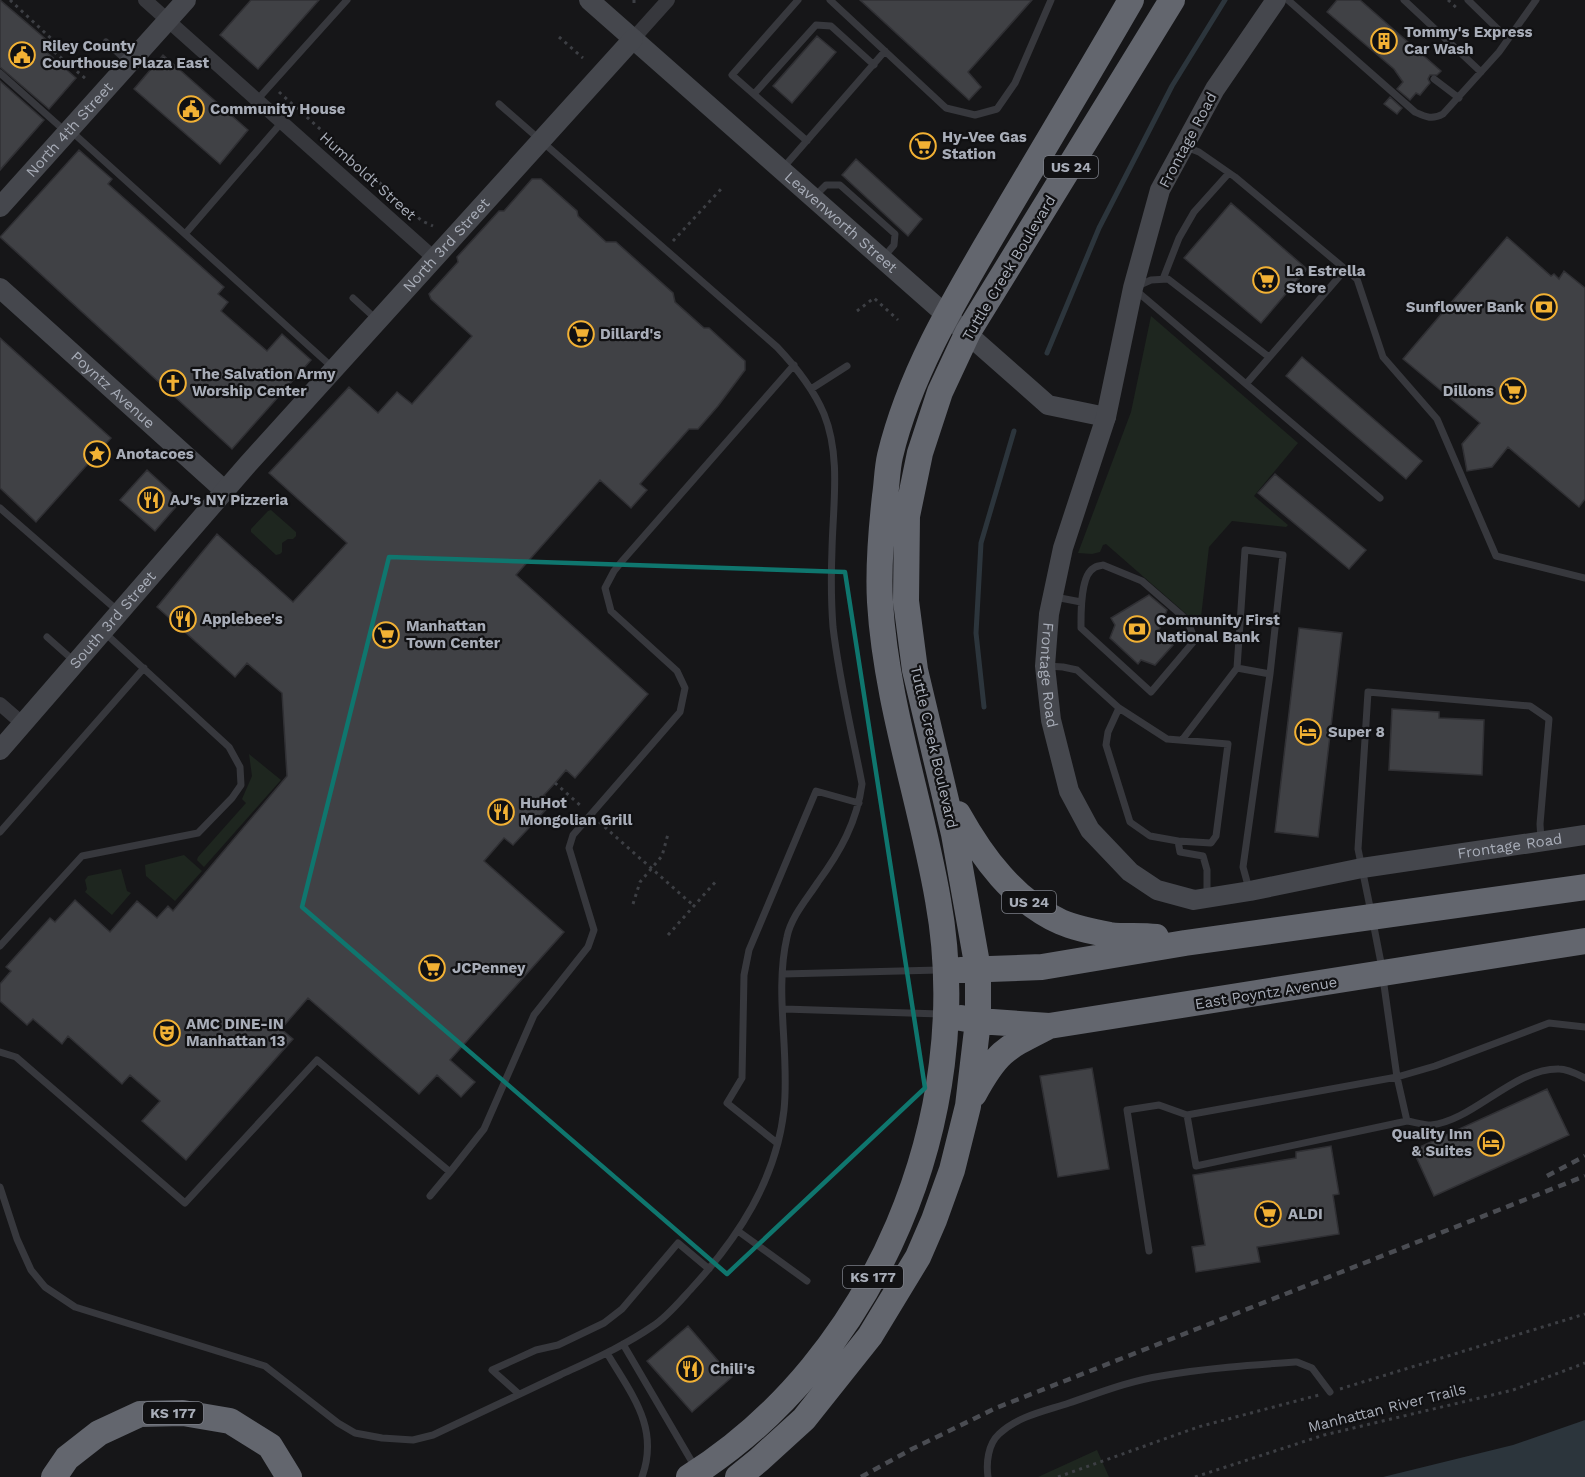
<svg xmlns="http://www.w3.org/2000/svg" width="1585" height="1477" font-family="'Work Sans',sans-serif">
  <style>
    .green { fill: #1e261f }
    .water { fill: #2c353c }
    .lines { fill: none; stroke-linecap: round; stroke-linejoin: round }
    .stream { stroke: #2c353c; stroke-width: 5 }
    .building { fill: #404145; stroke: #303034; stroke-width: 1.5 }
    .path { stroke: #3d3f44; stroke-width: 3; stroke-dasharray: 3 4.5; stroke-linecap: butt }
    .lane { stroke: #37383d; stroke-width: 7 }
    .street { stroke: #37383d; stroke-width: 14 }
    .secondary { stroke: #45474d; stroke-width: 20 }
    .highway { stroke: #63666e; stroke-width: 26 }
    .rail { stroke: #4a4c52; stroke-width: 4.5; stroke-dasharray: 8 6; stroke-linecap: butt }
    .marked { fill: none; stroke: #0f766e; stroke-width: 4.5; stroke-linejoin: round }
    .labels { text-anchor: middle; stroke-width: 4.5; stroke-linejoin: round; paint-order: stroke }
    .shield { fill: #111113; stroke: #7b7e86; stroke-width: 1.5 }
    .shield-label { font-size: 14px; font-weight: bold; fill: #a8adb8 }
    .poi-label { font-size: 15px; font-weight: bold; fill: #a8adb8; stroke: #111113; text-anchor: start }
    .street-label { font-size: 15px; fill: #a8adb8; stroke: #111113 }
  </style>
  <rect width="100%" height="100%" fill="#161618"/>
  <path class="green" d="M1151,316L1298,443L1254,496L1288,525L1286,527L1232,521L1209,547L1200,626L1106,544L1103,545L1100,552L1092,554L1078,553L1131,412Z
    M271,510L296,532V536L293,539H288L282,543V552L280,554L276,555L251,532V529L268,511Z
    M249,754L281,780L204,867L197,860L198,857L246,803L242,799L252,776Z
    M184,855L202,871L175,901L146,876L145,865Z
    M121,869L127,891L131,893L112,915L85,892L87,889L85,880L88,876Z
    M1097,1450L1109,1477H1038Z"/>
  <path class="water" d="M1585,1420V1477H1383L1513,1445Z"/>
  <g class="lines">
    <path class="stream" d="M1047,353L1099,228L1172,86L1225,0
      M984,707L976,633L981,543L1014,431"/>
  </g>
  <path class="building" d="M0,0L48,41L42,48L76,78L49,109L0,67Z
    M251,0H319L258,69L220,35Z
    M860,0H1032L968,72L981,87L969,100Z
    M1337,0H1360L1441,71L1437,75H1430L1428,79L1430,83L1420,95L1416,93L1410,100L1397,89L1403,82L1394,69L1327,12Z
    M817,36L836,52L792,103L773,86Z
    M163,55L248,130L220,164L134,89Z
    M0,81L44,120L0,170Z
    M1390,97L1402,108L1397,114L1384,104Z
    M79,150L112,179L108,184L224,287L218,294L228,302L221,311L267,351L282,334L311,360L232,449L0,237Z
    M856,159L922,219L908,236L842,175Z
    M532,179H541L577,211L578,216L606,242H616L673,293L675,302L704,328H709L745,361V370L718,406L698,429H689L640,484L647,490L631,508L600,480L516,575L648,694L575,778L566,770L555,783L544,795L552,803L513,845L504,838L484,861L564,932L450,1060L475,1082L461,1097L437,1075L419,1094L308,998L281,1029L293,1039L186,1160L142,1121L160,1101L130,1075L122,1084L68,1036L62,1044L33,1019L27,1025L0,1001V984L11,971L6,967L50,918L55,922L75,900L110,932L137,901L157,918L168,906L173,911L287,776L282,693L247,663L235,677L157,607L217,534L293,602L347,543L269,473L349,387L378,413L397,392L412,404L472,336L431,299L429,294L458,262L457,257L499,211H504Z
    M1231,203L1307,269L1261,323L1184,258Z
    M1507,237L1551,276L1554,274L1559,279L1564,271L1585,288V499L1579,507L1508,447L1492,467L1467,471L1462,444L1480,423L1403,359Z
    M0,338L111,438L36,522L0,488Z
    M1302,357L1422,461L1406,479L1286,376Z
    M147,470L181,501L155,531L120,500Z
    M1275,474L1366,550L1349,569L1258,493Z
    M1149,595L1167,610L1158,633L1173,645L1155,665L1141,660L1138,664L1110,638L1115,625L1111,618Z
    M1299,628L1342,633L1318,837L1275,832Z
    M1392,709L1439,712V718L1484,720L1482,775L1389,770Z
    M1092,1068L1109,1169L1058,1177L1040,1076Z
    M1547,1089L1569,1135L1434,1196L1413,1150Z
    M1331,1146L1339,1194L1333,1195L1339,1234L1257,1247L1260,1262L1196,1272L1192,1247L1205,1245L1193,1175L1296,1158V1152Z
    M688,1326L732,1377L692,1412L647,1361Z"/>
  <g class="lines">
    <path class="path" d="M10,0L58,45L53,51L86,79
      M634,0V3
      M1448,0L1458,9
      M559,37L583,58
      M279,92L422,221L433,226
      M673,241L721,189
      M857,311L874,298L898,320
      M555,783L582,807
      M599,822L694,906
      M633,904L640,882L662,856L668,834
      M668,935L718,879
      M1340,1389L1585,1314
      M1058,1477L1198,1427L1319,1395
      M1195,1477L1324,1435L1513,1390L1585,1363"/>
    <path class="lane" d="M798,0L732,75L807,141
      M830,0L946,108L975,115L997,109L1015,83L1051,0
      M1288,0L1415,112C1426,117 1432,120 1443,114L1499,52L1536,0
      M1404,0L1481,72
      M1468,0L1508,39
      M106,42L127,61
      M0,73L65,131
      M1434,79L1459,98
      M754,94L816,25L831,26L874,65
      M257,100L347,0
      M71,131L332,367
      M1186,147L1199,152L1235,177L1357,279L1383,357L1437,419L1496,556L1585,578
      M783,168L885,51
      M815,196L826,185H840L895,234L894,245L884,257
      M185,234L282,122
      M1163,279L1179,238L1194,212L1229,173
      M353,298L376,319
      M1269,357L1168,279L1151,280L1133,288L1380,498
      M1246,384L1345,270
      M811,389L847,366
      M0,508L118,611
      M1103,565L1142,581L1187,620L1195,640L1151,692L1081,628C1081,614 1080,575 1094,568C1096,566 1100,566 1103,565Z
      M1055,597L1081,602
      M47,637L74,661
      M1047,666L1063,667L1077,670L1119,708L1167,739L1228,744L1216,836L1211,843L1178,841
      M1237,668L1245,550L1283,555L1270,674L1243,867L1249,889
      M1119,708L1108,732L1106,745L1130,822L1150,836L1178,841L1180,852L1203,856L1207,870V895
      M1182,740L1237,668L1270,674
      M0,832L144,668
      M1371,912L1358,849L1368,692L1530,706L1549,719L1540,824L1541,840
      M1373,922L1382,968
      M0,946L82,856L198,833L232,798L241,785L240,767L229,747L105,633
      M783,974L939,970
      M1383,978L1397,1077L1435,1066L1549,1023L1585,1027
      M784,1009L940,1014
      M0,1052L16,1057L185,1203L317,1060L450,1172L484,1129L534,1015L588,947L594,930L569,848L573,835L680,712L685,688L677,671L611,611L605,588L614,571L623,560L794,365
      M1407,1121L1397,1077L1187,1115L1196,1166L1407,1121C1414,1122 1423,1125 1431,1125C1473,1121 1514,1068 1559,1069C1568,1069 1577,1074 1585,1078
      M777,1143L727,1103L742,1078L744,975L749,950L816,791L859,803
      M0,1187L17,1239L31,1270L45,1287L75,1307L265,1366L338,1423L355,1433L382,1438L413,1440L433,1435C475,1415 518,1395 560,1375C592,1360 624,1346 653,1326C667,1317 680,1301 692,1288C738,1238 776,1180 784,1110C790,1053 774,993 787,937C791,917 807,899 818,882C840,852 857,822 862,784C852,732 839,679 833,627C831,601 831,575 832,549C833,505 841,456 824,414C813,388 796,367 777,347L499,104
      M430,1196L450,1172
      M738,1231L807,1281
      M1149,1251L1127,1110L1159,1105L1187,1115
      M623,1344L695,1467
      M607,1353C631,1394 660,1427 642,1477
      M519,1394L492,1370L536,1350L558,1345L604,1323L622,1309L678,1243L709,1269
      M988,1477C986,1463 988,1444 999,1434C1018,1416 1045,1411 1069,1403C1099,1393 1129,1381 1161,1376C1206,1368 1252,1365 1297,1362L1312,1368L1330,1392"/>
    <path class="street" d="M145,0L434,258
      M633,39L668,0
      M0,704L23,724"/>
    <g class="secondary">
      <path id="s1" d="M589,0L1048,405L1106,417"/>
      <path id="s2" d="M1276,0L1215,89L1160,190L1133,288L1106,417L1063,548L1049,614L1045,666L1051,720L1069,791L1090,830L1130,872L1157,890L1194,900L1250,891L1362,868L1585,835"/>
      <path id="s3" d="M0,207L186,0"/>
      <path id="s4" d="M0,288L225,491"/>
      <path id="s5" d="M0,750L248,464L633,39"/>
    </g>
    <path class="highway" d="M958,814C982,857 1014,901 1061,922C1075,928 1094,932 1110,935C1124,937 1141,935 1156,937
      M961,970L1042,967L1185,943L1585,887
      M961,1018L978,1021L1049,1026L1585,941
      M974,1094C998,1050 1006,1048 1049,1026
      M54,1477L67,1458L99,1433L140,1414L183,1413L230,1421L270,1446L289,1477
      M689,1477C876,1360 977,1115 938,900C921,801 886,703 880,602C878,567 881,532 885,496C887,483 887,469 890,456C911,368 961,289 1006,212C1048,141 1090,71 1131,0
      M738,1477L759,1460L804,1419L870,1336L918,1257L934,1220L952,1170L968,1106L978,1021V969L954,834L915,670L906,601L907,516L920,453L940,392L968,332L1172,0"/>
    <path class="rail" d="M1547,1176L1585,1156
      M861,1477L912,1449L996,1408L1585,1176"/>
  </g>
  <path class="marked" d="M389,557L845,572L925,1088L727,1274L302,907Z"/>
  <defs>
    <g id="building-ring" transform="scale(1.35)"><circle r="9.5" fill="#111113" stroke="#f2b134" stroke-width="1.5"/><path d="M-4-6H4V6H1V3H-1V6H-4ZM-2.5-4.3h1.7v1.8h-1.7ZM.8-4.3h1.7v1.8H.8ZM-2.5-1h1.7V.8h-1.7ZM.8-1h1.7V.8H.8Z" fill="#f2b134"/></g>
    <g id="civic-ring" transform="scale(1.35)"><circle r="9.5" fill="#111113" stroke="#f2b134" stroke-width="1.5"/><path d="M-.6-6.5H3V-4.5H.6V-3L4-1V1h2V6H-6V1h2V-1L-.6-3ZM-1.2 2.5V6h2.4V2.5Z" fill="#f2b134"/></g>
    <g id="supermarket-ring" transform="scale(1.35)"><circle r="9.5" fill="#111113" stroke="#f2b134" stroke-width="1.5"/><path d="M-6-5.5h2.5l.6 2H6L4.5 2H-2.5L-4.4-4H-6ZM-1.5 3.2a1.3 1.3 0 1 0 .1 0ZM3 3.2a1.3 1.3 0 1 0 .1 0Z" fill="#f2b134"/></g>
    <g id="bank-ring" transform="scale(1.35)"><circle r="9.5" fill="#111113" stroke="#f2b134" stroke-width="1.5"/><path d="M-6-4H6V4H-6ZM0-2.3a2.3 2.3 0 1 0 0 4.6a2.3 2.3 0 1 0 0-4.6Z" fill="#f2b134"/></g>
    <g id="church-ring" transform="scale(1.35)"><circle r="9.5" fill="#111113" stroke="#f2b134" stroke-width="1.5"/><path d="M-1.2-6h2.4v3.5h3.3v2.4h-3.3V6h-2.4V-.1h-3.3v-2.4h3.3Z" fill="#f2b134"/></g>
    <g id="sight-ring" transform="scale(1.35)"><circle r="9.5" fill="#111113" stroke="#f2b134" stroke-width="1.5"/><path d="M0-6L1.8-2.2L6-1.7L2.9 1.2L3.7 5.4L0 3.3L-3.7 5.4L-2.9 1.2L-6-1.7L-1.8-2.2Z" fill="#f2b134"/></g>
    <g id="restaurant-ring" transform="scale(1.35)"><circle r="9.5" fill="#111113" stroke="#f2b134" stroke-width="1.5"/><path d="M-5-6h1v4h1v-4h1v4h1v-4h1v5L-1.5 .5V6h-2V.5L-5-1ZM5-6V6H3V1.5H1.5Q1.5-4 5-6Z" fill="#f2b134"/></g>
    <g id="hotel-ring" transform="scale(1.35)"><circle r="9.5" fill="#111113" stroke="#f2b134" stroke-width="1.5"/><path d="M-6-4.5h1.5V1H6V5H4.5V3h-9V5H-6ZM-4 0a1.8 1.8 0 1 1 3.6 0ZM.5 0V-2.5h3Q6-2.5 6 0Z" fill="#f2b134"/></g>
    <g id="theatre-ring" transform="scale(1.35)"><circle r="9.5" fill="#111113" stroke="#f2b134" stroke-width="1.5"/><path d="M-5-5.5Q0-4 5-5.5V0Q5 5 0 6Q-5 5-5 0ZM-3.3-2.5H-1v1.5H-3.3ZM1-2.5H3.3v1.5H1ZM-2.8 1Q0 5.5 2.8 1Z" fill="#f2b134"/></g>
  </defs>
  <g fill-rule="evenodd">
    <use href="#building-ring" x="1384" y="41"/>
    <use href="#civic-ring" x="22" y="55"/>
    <use href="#civic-ring" x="191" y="109"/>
    <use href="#supermarket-ring" x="923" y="146"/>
    <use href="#supermarket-ring" x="1266" y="280"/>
    <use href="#bank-ring" x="1544" y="307"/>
    <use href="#supermarket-ring" x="581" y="334"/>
    <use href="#church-ring" x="173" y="383"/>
    <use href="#supermarket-ring" x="1513" y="391"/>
    <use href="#sight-ring" x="97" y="454"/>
    <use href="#restaurant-ring" x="151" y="500"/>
    <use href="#restaurant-ring" x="183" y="619"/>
    <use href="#bank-ring" x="1137" y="629"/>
    <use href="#supermarket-ring" x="386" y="635"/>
    <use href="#hotel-ring" x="1308" y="732"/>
    <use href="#restaurant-ring" x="501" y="812"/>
    <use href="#supermarket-ring" x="432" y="968"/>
    <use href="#theatre-ring" x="167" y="1033"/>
    <use href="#hotel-ring" x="1491" y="1143"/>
    <use href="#supermarket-ring" x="1268" y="1214"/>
    <use href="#restaurant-ring" x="690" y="1369"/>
  </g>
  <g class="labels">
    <g class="shield">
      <rect x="1044" y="156" width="54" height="22" rx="4.5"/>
      <rect x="1002" y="891" width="54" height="22" rx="4.5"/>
      <rect x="843" y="1266" width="60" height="22" rx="4.5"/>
      <rect x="143" y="1402" width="60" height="22" rx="4.5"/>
    </g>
    <g class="shield-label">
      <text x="1071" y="172">US 24</text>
      <text x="1029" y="907">US 24</text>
      <text x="873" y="1282">KS 177</text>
      <text x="173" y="1418">KS 177</text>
    </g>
    <g class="poi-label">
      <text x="1404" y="37">Tommy's Express<tspan x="1404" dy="17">Car Wash</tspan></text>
      <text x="42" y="51">Riley County<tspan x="42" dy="17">Courthouse Plaza East</tspan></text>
      <text x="210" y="114">Community House</text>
      <text x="942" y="142">Hy-Vee Gas<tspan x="942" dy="17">Station</tspan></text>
      <text x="1286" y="276">La Estrella<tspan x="1286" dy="17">Store</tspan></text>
      <text x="1524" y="312" text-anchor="end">Sunflower Bank</text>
      <text x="600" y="339">Dillard's</text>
      <text x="192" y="379">The Salvation Army<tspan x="192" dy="17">Worship Center</tspan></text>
      <text x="1494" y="396" text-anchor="end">Dillons</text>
      <text x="116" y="459">Anotacoes</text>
      <text x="170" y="505">AJ's NY Pizzeria</text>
      <text x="202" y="624">Applebee's</text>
      <text x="1156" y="625">Community First<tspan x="1156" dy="17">National Bank</tspan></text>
      <text x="406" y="631">Manhattan<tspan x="406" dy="17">Town Center</tspan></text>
      <text x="1328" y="737">Super 8</text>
      <text x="520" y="808">HuHot<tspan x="520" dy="17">Mongolian Grill</tspan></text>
      <text x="452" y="973">JCPenney</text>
      <text x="186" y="1029">AMC DINE-IN<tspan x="186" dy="17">Manhattan 13</tspan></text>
      <text x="1472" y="1139" text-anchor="end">Quality Inn<tspan x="1472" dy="17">&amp; Suites</tspan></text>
      <text x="1288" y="1219">ALDI</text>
      <text x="710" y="1374">Chili's</text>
    </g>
    <g class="street-label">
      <text dy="5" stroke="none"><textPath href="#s3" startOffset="104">North 4th Street</textPath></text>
      <text transform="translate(1188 140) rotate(-62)" y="5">Frontage Road</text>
      <text transform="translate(368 176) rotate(42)" y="5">Humboldt Street</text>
      <text dy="5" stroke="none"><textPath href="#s1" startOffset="336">Leavenworth Street</textPath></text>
      <text dy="5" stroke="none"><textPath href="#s5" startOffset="674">North 3rd Street</textPath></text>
      <text transform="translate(1009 268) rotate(-59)" y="5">Tuttle Creek Boulevard</text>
      <text dy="5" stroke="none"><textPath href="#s4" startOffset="152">Poyntz Avenue</textPath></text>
      <text dy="5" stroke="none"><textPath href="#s5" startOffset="172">South 3rd Street</textPath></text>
      <text dy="5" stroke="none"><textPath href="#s2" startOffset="723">Frontage Road</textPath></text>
      <text transform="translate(934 747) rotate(77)" y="5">Tuttle Creek Boulevard</text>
      <text dy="5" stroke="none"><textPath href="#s2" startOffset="1335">Frontage Road</textPath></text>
      <text transform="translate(1266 993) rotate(-9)" y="5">East Poyntz Avenue</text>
      <text transform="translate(1387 1408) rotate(-14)" y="5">Manhattan River Trails</text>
    </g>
  </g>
</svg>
